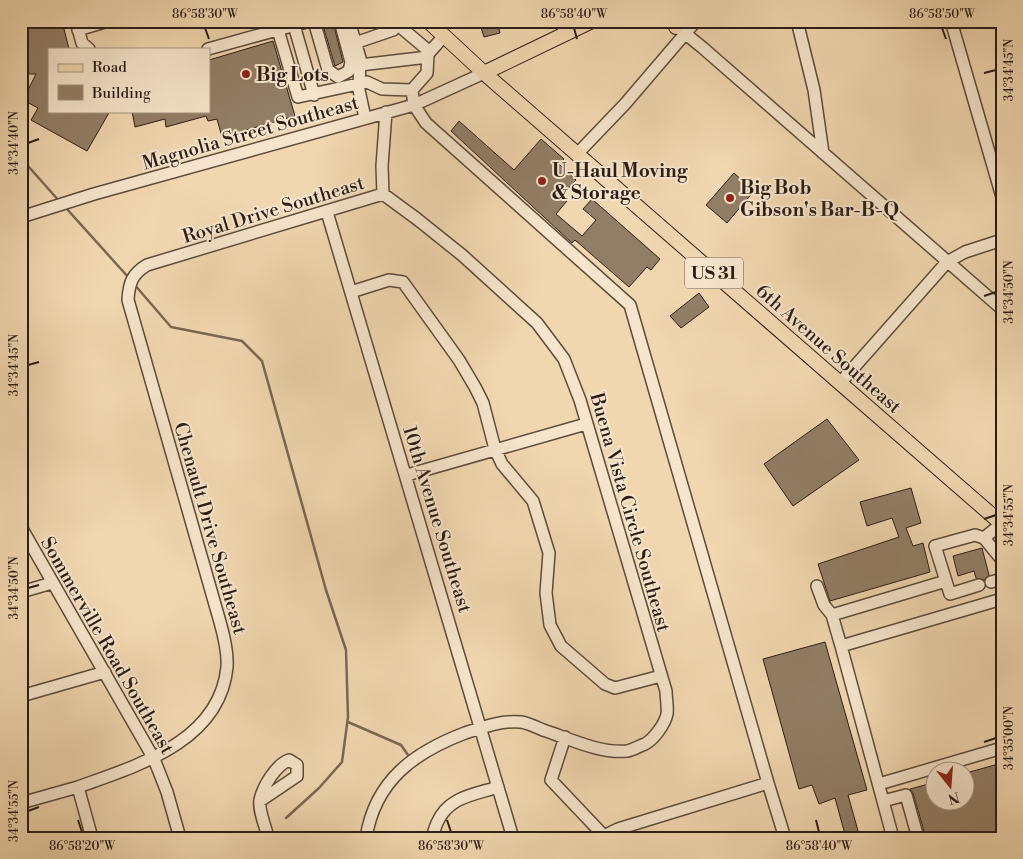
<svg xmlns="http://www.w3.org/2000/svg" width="1023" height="859" font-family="'Libre Bodoni',serif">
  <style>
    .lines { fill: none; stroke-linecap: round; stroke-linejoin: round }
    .stream { stroke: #7a6753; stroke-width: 2.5 }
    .building { fill: #927e66; stroke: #2b1d16 }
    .minor-casing { stroke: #5c4c3c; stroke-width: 14 }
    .major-casing { stroke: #2b1d16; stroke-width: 16 }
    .minor { stroke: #f6e5cc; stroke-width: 11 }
    .major { stroke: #f1d7b0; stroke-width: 14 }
    .ticks { fill: none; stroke: #2b1d16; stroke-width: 2 }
    .poi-dot { fill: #8f2418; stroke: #f6e5cc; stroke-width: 2 }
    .labels { text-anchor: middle; stroke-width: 4; stroke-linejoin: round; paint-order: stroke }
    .shield { fill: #f6e5cc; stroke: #68594d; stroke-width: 1 }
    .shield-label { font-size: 18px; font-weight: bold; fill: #2b1d16 }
    .poi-label { font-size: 19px; font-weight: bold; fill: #2b1d16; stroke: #f6e5cc; text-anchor: start }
    .street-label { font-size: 19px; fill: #2b1d16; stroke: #f6e5cc }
    .neatline { fill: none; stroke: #2b1d16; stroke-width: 2 }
    .ticks-label { font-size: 12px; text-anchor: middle; fill: #2b1d16 }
  </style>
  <rect width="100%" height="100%" fill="#f1d7b0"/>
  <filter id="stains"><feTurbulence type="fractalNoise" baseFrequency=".004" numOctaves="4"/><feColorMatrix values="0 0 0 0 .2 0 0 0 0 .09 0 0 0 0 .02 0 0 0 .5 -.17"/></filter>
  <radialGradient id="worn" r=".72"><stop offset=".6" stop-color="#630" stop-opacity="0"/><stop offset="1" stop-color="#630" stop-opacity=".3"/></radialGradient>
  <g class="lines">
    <path class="stream" d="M21,158L60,202
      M66,208L129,278
      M134,284L171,327L242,341L262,361L326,590L346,650L348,717L342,762L319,788L286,818
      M348,722L401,745L408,755"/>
  </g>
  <path class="building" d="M21,21H62L69,49H49V111H110L87,151L31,120L38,108L23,100L36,74H21Z
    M479,21H497L500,33L484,37Z
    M334,26L343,62L335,66L324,29Z
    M273,41L295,116L222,137L217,119L208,121L206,116L166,127L165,119L135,127L132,111H209V60Z
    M459,121L514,170L541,139L564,159L559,164L576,180L561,196L567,201L556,214L582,236L596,220L583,209L592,199L660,259L651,270L647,267L629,287L575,240L572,243L451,131Z
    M734,173L754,191L727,223L706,205Z
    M699,293L709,307L681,328L670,316Z
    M827,419L859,460L793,506L764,464Z
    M911,488L921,523L906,528L913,546L923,543L930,572L830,601L818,564L899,537L892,518L867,526L860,502Z
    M982,548L989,575L984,580L976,578L974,571L958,576L953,556Z
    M825,642L867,790L848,795L860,838H846L835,798L819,804L812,785L799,789L763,659Z
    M1002,763V834L989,838H926L913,793L910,789L936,782V802H966V773Z"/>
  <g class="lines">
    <g class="minor-casing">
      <path id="minor" d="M76,21L82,43L89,49
        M314,21L328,70L338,77L349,71L351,62L340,21
        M349,21L360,58L359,90L365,118
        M560,21L566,33
        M797,21L814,90L823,153
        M951,21L1002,197
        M671,22L703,48L1002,309
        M294,25L314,95
        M398,25L430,52
        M78,30L108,21
        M278,30L298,97L367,82L382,89L412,90
        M444,36L428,54L427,73L412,90L414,105L426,123L630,305L768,783
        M355,43L393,30L401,21
        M208,49L310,21
        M360,65L428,57
        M578,153L625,104L696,21
        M383,194L382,166L386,112
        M327,212L513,838
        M21,217L94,194L414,105L484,73
        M351,292L389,280L403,282L459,360L475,387L483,403L495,449L502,464L533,501L549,553L546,593L550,625L561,646L605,684L615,688L661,676
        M841,382L947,262L965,252L1002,240
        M407,475L586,424
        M1001,524L984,538L1002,560
        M21,527L154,759L167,792L180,838
        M991,582L1002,579
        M979,585L950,594L935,546L975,535L984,538
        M817,586L824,605L832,615
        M21,592L52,583
        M841,646L832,615L946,581
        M21,696L105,672
        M565,737L551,780L606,838
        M879,784L1002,748
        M78,787C136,766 220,742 227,667C228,652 224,636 220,622L128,300C129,283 132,274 147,265L383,194
        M260,801L297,776V765L289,760C276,765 263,786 260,800C258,810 266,827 268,838
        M883,801L906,795L918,838
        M21,803L78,787L92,838
        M366,838C375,780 415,752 465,733C483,727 502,720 521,722C528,723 536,727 543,730C568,738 600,754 627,751C633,750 639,746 645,744C654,739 665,724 667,714C668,707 666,698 666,691L580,400L564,359L537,323L462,255L417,219L383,194
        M433,838C433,832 435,828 437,823C448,797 473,795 498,787
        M607,838L608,834L618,829L768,783L785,838
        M893,838L841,646L1002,599"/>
    </g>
    <g class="major-casing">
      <path id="major" d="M428,21L484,73L1002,524
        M676,21V27
        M484,73L592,21"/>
    </g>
    <use href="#minor" class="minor"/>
    <use href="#major" class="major"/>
  </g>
  <path class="ticks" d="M205,28L209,39M574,28L577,39M942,28L946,39M984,73L996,70M28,143L39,139M984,296L996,292M28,365L39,362M984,519L996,515M28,588L39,585M984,742L996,738M28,811L39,807M78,820L82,832M447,820L451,832M816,820L819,832"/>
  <g class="poi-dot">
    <circle cx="246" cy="74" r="5"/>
    <circle cx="542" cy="181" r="5"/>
    <circle cx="730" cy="198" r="5"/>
  </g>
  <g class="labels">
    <rect class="shield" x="685" y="257.5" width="58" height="31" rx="4"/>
    <g class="shield-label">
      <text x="714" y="279">US 31</text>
    </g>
    <g class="poi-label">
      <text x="256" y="81">Big Lots</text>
      <text x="552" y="177">U-Haul Moving<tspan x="552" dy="22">&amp; Storage</tspan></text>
      <text x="740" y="194">Big Bob<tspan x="740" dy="22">Gibson's Bar-B-Q</tspan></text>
    </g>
    <g class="street-label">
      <text transform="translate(250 132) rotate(-16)" y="7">Magnolia Street Southeast</text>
      <text transform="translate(273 209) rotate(-17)" y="7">Royal Drive Southeast</text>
      <text transform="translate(829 348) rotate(41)" y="7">6th Avenue Southeast</text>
      <text transform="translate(631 512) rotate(74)" y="7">Buena Vista Circle Southeast</text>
      <text transform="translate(438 519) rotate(73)" y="7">10th Avenue Southeast</text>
      <text transform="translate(211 528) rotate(74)" y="7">Chenault Drive Southeast</text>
      <text transform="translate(108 645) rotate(60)" y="7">Sommerville Road Southeast</text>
    </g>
  </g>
  <rect width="1023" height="859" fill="none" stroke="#f1d7b0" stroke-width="55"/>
  <rect x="48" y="48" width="162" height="65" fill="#f6e5cc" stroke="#a59583"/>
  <rect x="58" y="64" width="25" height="8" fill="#f1d7b0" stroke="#a59583"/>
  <text x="92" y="72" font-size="15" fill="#2b1d16">Road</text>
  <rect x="58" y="85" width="25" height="15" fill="#927e66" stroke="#a59583"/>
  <text x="92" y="98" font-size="15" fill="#2b1d16">Building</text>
  <g transform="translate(950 786) rotate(163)"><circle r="24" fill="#f6e5cc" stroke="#a59583"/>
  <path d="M0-4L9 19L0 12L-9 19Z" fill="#8f2418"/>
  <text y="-8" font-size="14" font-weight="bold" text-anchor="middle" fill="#2b1d16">N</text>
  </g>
  <rect x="28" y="28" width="968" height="804" class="neatline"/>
  <g class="ticks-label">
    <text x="205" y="18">86°58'30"W</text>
    <text x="574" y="18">86°58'40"W</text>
    <text x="942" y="18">86°58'50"W</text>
    <text transform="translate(1009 70) rotate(-90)" y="4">34°34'45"N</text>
    <text transform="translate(14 143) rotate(-90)" y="4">34°34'40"N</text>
    <text transform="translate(1009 292) rotate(-90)" y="4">34°34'50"N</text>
    <text transform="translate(14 365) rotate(-90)" y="4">34°34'45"N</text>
    <text transform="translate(1009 515) rotate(-90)" y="4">34°34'55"N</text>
    <text transform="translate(14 588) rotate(-90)" y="4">34°34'50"N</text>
    <text transform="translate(1009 738) rotate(-90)" y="4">34°35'00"N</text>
    <text transform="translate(14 811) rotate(-90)" y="4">34°34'55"N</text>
    <text x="82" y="850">86°58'20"W</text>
    <text x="451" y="850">86°58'30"W</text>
    <text x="819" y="850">86°58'40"W</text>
  </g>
  <rect width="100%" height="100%" filter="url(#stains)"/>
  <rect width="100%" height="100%" fill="url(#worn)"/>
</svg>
